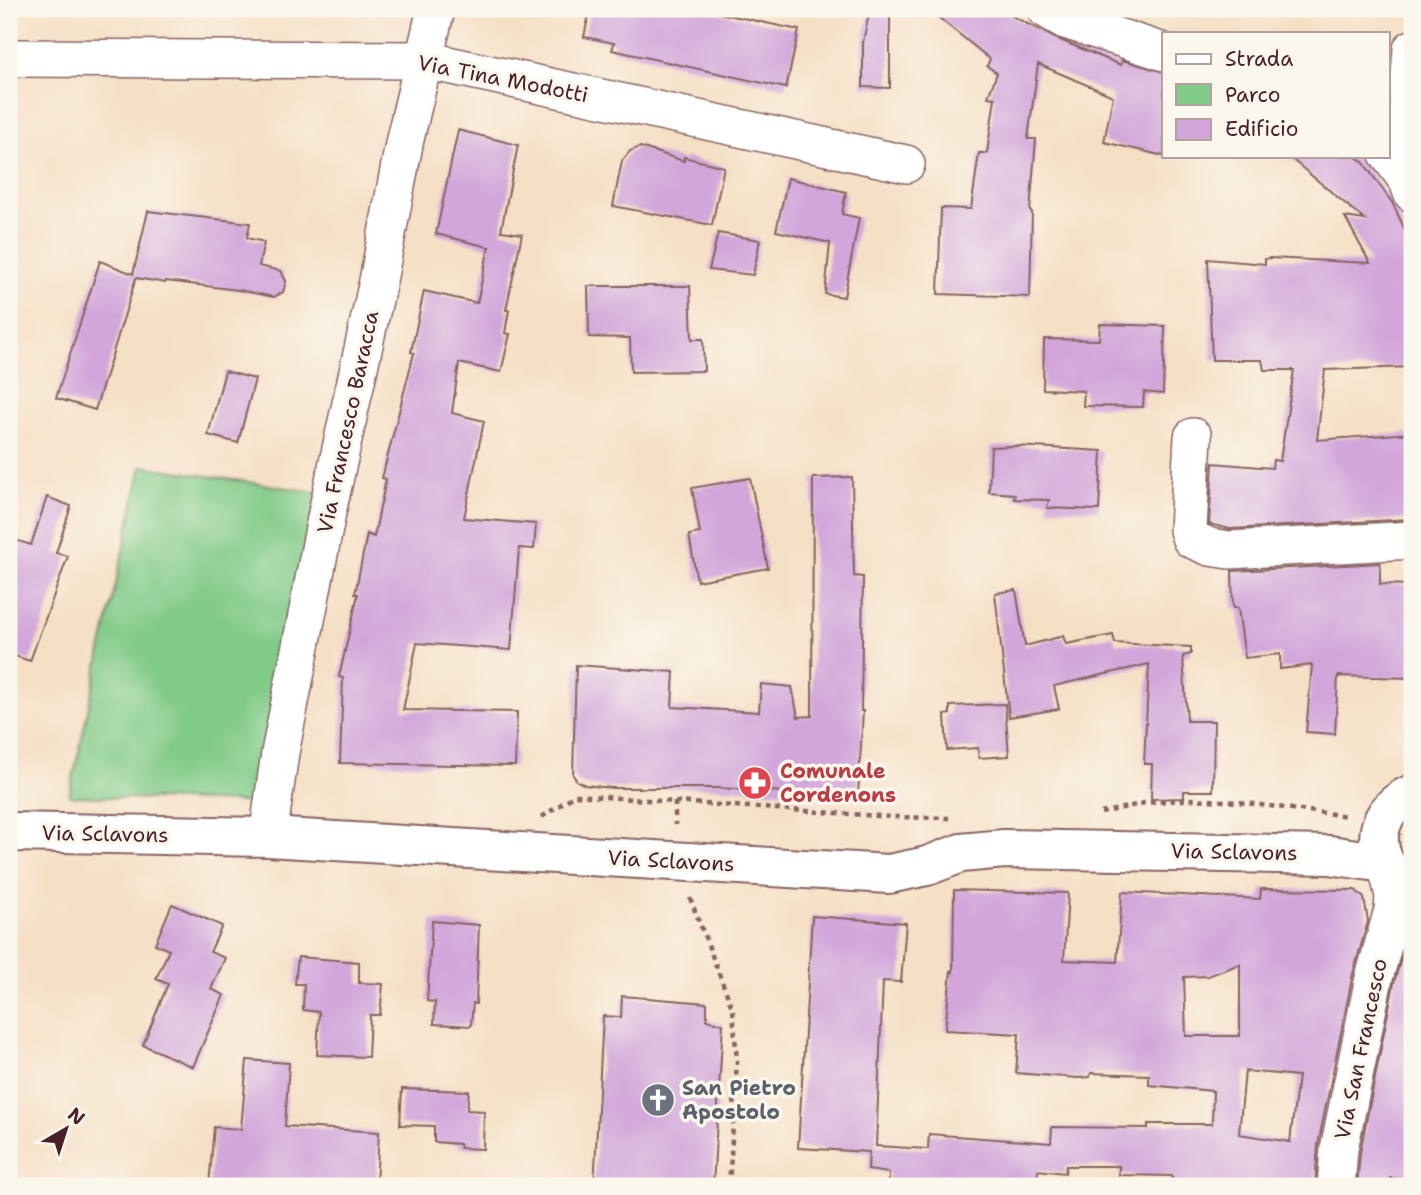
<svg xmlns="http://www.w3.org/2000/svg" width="1421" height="1195" font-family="'Shantell Sans',sans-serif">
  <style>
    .green { fill: #81cb88; stroke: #66755a; stroke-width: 2 }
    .building { fill: #d2a6da; fill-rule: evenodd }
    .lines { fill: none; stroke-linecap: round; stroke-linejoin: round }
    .street-casing { stroke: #866261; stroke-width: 40 }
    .secondary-casing { stroke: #866261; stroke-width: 42 }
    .path { stroke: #866261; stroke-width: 4.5; stroke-dasharray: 5 5; stroke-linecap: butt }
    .street { stroke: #fff; stroke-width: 37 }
    .secondary { stroke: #fff; stroke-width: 38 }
    .labels { text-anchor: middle; stroke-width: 7; stroke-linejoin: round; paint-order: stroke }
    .street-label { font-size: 21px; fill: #4a1f2b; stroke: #fbf7ec }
    .health-label { font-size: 21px; font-weight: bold; fill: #be3a42; stroke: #fbf7ec; text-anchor: start }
    .worship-label { font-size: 21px; font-weight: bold; fill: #5b616d; stroke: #fbf7ec; text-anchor: start }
  </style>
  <rect width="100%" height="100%" fill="#fbf7ec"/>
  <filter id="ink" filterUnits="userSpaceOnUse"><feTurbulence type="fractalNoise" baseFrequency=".0143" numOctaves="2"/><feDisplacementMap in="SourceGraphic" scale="14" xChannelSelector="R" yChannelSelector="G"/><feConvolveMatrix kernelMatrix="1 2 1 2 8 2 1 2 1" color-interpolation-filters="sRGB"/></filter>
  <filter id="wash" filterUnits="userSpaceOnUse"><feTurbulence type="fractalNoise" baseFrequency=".00686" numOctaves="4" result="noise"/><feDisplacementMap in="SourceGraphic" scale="28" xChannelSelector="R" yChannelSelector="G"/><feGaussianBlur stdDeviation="1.57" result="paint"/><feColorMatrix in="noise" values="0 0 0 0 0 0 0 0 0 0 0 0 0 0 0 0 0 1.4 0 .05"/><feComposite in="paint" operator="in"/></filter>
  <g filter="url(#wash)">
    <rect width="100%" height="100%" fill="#f5dfc5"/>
    <path class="green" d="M142,466L322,493L265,803L69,796Z"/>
    <g id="blocks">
      <path class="building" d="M590,9H700L799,30L786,88L612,50L614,43L584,37Z
        M870,9H890V88L863,87V42Z
        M928,9H1002L1010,15L1055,38L1121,65L1122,60L1164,72V156L1104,142L1113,96L1038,64L1028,139H1036L1030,211L1032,212L1030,297L938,294L941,208L971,209L979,153H987L995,98L988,97L997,73L987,66L990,59Z
        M458,130L518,145L501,231L522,234L506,310H509L505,333L510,334L501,372L459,363L452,413L484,421L464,518L536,524L534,549L519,548L511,650L417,643L403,710L517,712L515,766L340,763L343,678L339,677L358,594H355L367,534L374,537L386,479L382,478L414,353L411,352L424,291L477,303L489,247L436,234Z
        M640,147L684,161V157L724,167L712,225L613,206L622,161L630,151Z
        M1288,156H1355L1363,162L1393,204L1412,245V367L1325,370L1317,440L1412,433V519L1230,529L1209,524L1213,463L1272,468L1273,460L1280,461L1294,370H1264L1262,360H1212L1208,259L1265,264V259L1269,258L1370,263L1345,217L1365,220Z
        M788,178L846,192L842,214L859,218L844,297L825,294L830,243L776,231Z
        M148,211L250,223L247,238L264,242L259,266L281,271L286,281L283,292L274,297L238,290L166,281L165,283L136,278L95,410L56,398L100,261L133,274Z
        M718,233L760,240L753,275L709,270Z
        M588,286H690L692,339H703L704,371L631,372L630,338L589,337Z
        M1100,324L1165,326L1163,394L1144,392L1143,407L1083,406L1084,391L1043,389L1044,339L1099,340Z
        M225,371L255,379L238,443L208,435Z
        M1016,446L1102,451L1099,510L1047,508L1049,500L1014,499L1015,494L989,492L991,447Z
        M852,477L854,576L863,577L861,711H863L858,796L716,788H611L585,785L577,781L573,775L576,665L674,672L672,707L759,712L761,684L792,687L798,717L812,716L813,478Z
        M750,478L768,568L697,581L689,535L700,533L692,488Z
        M47,497L71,506L56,553L68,556L30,661L9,654V538L31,545Z
        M1380,563V584L1412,585V678L1338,676L1335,734L1306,732L1312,665L1280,669V654L1245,658L1238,608H1233L1232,571Z
        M1016,590L1025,646L1063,636L1066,644L1113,635L1115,643L1191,647V654L1183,656L1187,721H1214L1213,791H1184V798L1151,799L1152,764H1144L1149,664L1054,686L1059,709L1009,717L995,593Z
        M1005,704L1009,756L979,758L978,748L947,750L945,715L950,714V706Z
        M1261,889L1355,890L1364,898L1368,921L1353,974L1318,1145L1315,1186H1173L1172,1176L1119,1175V1166H1066L1065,1173L1038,1170L1037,1186H925L889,1184V1173L868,1170L869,1152L798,1148L812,916L906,923L901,982L883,981L876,1146L928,1149L929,1134L1051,1143L1052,1127L1148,1128V1124H1212L1213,1091L1149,1085V1075L1091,1073L1090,1077L1078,1078L1016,1073L1019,1034L945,1030L951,971L953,972L954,890L1068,893L1064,960L1117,962L1122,892L1260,899ZM1240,964V1036H1186L1184,977L1208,976ZM1245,1071L1298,1076L1290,1142L1239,1134Z
        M172,904L222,926L210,952L225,958L211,989L224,995L193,1067L143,1045L168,984L156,979L169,950L155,944Z
        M432,921L479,925L476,1004L473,1003L471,1026L434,1024L435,1002L427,1001Z
        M1404,947L1412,949V1180L1390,1178V1186H1357L1360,1152L1394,983Z
        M298,957L359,962V983L383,984L380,1015H370L368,1057L317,1055L319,1012L303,1010L304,984H295Z
        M622,996L707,1003V1020L723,1024L713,1186H594L603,1016L621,1017Z
        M247,1060L289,1063L285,1126L379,1132L376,1186H209L214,1127L241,1129Z
        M402,1089L469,1091L467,1110L484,1111L483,1149L460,1148L459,1144L434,1142V1126L400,1125Z"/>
    </g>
  </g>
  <g filter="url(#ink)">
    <use href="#blocks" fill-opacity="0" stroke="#866261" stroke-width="2"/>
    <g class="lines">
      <g class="street-casing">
        <path id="street" d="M1046,9L1065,20L1164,52
          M9,58L425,60L906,164
          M1388,154L1408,181L1412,193
          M1391,157L1407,115L1412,49
          M1193,437L1188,530L1191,539L1210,547L1229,550L1412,540
          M268,837L280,753L328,508L378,281L405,139L436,9
          M1336,1186L1339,1149L1374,978L1393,910L1394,896L1388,871"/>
      </g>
      <g class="secondary-casing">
        <path id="secondary" d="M1412,794C1366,814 1370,867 1412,889
          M9,832L268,837L889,874L927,866L961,853L1004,849L1330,855L1384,863"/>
      </g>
      <path class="path" d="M675,802V825
        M1101,813L1144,803L1194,799L1238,802L1348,816
        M542,817L575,795L893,817L949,818
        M690,898L733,1010L737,1062L729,1186"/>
      <use href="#street" class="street"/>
      <use href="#secondary" class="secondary"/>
    </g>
  </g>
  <defs>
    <g id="pharmacy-disc" transform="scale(1.75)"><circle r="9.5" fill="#e0444e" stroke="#fbf7ec"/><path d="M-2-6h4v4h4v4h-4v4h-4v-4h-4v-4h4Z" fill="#fff"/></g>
    <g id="church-disc" transform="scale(1.75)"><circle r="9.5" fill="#6b7280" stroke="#fbf7ec"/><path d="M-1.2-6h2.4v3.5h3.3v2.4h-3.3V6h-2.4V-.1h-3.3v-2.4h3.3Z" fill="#fff"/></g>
  </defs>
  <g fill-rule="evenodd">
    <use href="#pharmacy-disc" x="755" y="783"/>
    <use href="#church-disc" x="658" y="1100"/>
  </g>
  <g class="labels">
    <g class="street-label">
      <text transform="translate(503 79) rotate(11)" y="7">Via Tina Modotti</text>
      <text transform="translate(348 422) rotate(-78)" y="7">Via Francesco Baracca</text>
      <text transform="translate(105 834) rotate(1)" y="7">Via Sclavons</text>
      <text transform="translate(1234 852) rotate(1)" y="7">Via Sclavons</text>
      <text transform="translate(671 861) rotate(3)" y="7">Via Sclavons</text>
      <text transform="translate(1361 1049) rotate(-78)" y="7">Via San Francesco</text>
    </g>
    <g class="health-label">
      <text x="780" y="778">Comunale<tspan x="780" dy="24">Cordenons</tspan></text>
    </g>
    <g class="worship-label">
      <text x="682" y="1095">San Pietro<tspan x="682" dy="24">Apostolo</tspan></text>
    </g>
  </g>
  <rect width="1421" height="1195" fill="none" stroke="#fbf7ec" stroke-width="35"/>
  <rect x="1162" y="32" width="228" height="126" fill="#fbf7ec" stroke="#b4a19f" stroke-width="2"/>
  <rect x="1176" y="54" width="35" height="10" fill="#ffffff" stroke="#b4a19f" stroke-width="2"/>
  <text x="1225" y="66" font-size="21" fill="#4a1f2b">Strada</text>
  <rect x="1176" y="84" width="35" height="21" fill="#81cb88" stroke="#b4a19f" stroke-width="2"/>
  <text x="1225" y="102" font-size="21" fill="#4a1f2b">Parco</text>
  <rect x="1176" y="119" width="35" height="21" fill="#d2a6da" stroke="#b4a19f" stroke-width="2"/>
  <text x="1225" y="136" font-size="21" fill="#4a1f2b">Edificio</text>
  <g transform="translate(66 1129) rotate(39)" stroke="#fbf7ec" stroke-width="5" paint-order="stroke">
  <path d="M0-5L12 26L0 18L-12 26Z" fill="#4a1f2b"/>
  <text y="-10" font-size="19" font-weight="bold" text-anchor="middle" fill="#4a1f2b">N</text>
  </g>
</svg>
